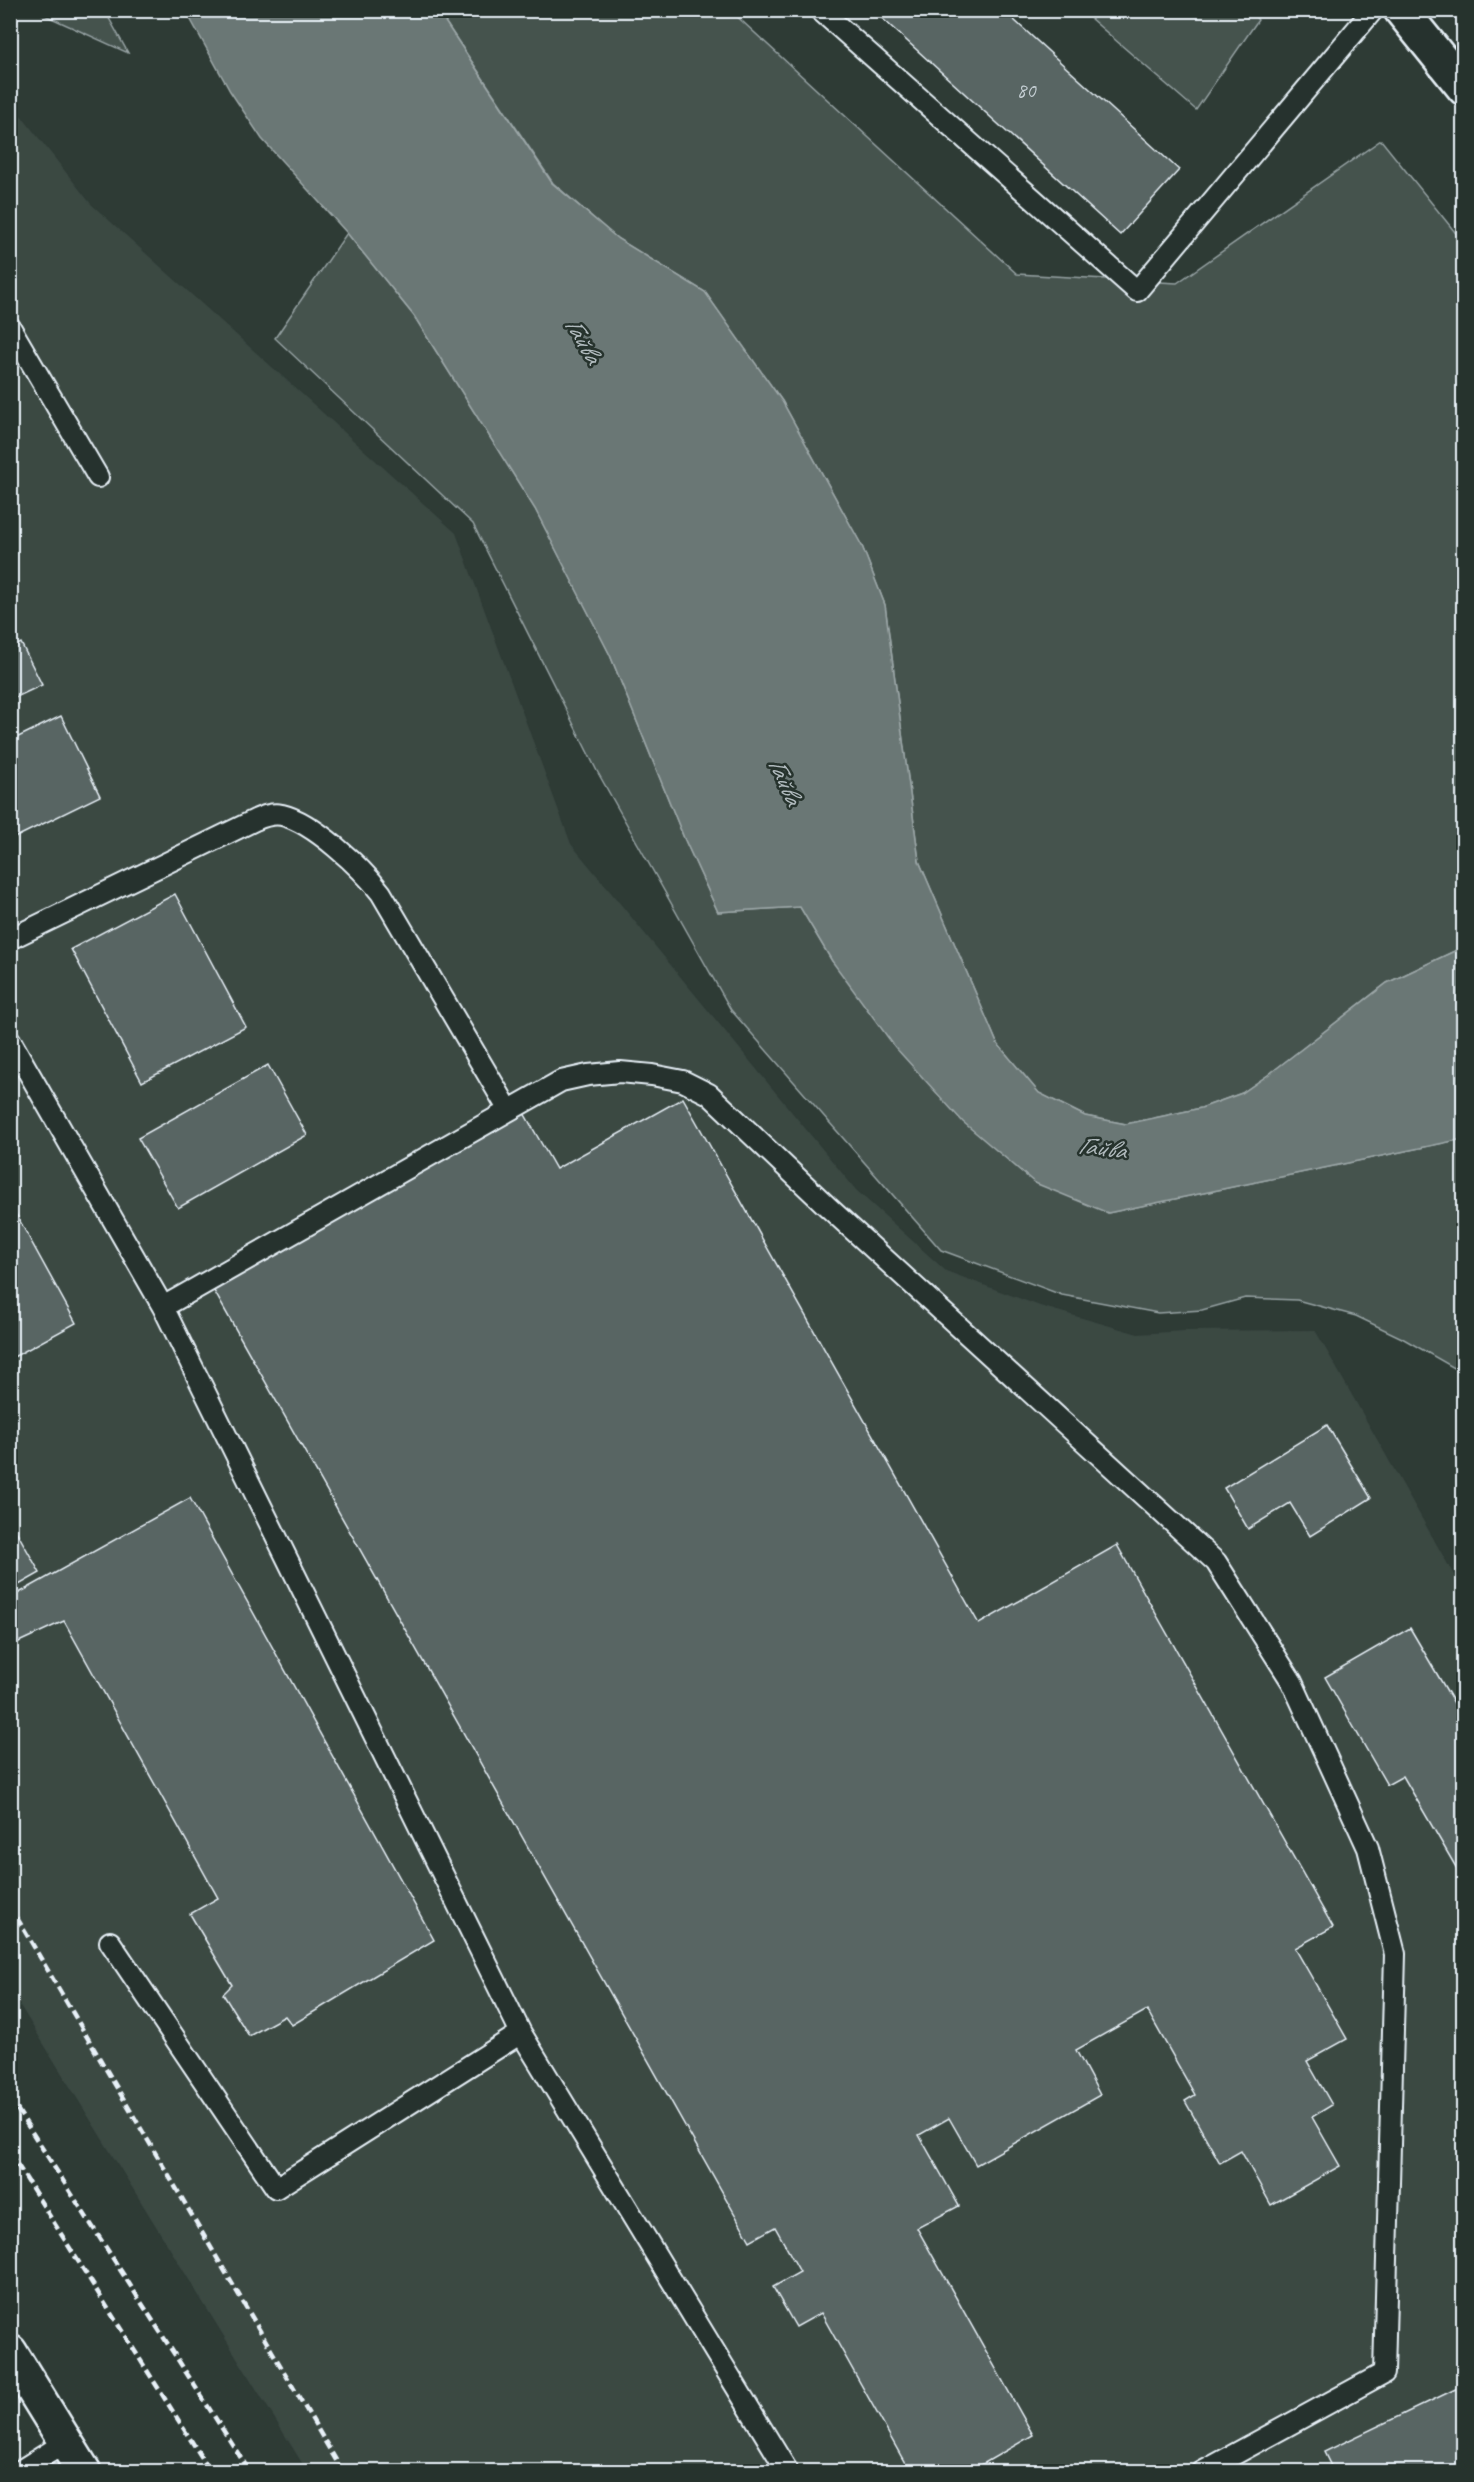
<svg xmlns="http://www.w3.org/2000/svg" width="1474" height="2482" font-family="Caveat,sans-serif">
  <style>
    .built { fill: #3b4843 }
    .green { fill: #45524e; stroke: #96a2a3; stroke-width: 1.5 }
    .water { fill: #6b7775; stroke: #9da8a9; stroke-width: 1.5 }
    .building { fill: #596563; stroke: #e8f1f8; stroke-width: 1.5 }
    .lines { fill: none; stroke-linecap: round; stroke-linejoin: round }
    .lane-casing { stroke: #e8f1f8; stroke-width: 24 }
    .street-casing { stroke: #e8f1f8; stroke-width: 38 }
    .primary-casing { stroke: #e8f1f8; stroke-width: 38 }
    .lane { stroke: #26332d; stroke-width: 20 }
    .street { stroke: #26332d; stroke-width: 33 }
    .primary { stroke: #26332d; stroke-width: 33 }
    .rail { stroke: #e8f1f8; stroke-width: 4.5; stroke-dasharray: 9 4.5; stroke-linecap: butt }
    .labels { text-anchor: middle; stroke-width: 5; stroke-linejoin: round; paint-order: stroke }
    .number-label { font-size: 21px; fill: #c4ced3 }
    .water-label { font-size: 26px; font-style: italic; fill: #b0babd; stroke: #26332d }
  </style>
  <rect width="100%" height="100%" fill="#2e3b35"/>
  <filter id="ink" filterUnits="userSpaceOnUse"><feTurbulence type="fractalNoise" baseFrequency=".0167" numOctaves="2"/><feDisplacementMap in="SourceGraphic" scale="12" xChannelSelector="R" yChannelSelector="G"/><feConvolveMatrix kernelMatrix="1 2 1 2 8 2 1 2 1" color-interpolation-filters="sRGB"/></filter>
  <g filter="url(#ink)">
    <path class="built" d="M11,103L91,204L456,533L571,844L856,1190L946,1271L1040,1306L1138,1334L1184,1331L1315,1330L1463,1591V2471H307L11,1991Z"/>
    <path class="green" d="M36,11H105L128,53Z
      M438,11H731L1017,274L1177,283L1381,140L1463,242V947L1387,983L1268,1075L1242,1093L1201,1108L1126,1124L1085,1116L1039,1093L997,1043L919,861L885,605L862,546L782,401L705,292L618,239L553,183Z
      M1082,11H1251L1258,20L1196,110Z
      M347,233L414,316L535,509L610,655L684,838L718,912L800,907L832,961L1108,1213L1463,1139V1373L1402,1338L1356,1316L1297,1300L1245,1298L1202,1310L1158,1313L1062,1295L941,1250L731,1010L597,771L473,524L275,338Z"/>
    <path class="water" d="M186,11H438L552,183L618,239L705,292L782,401L862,546L885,605L919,861L997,1043L1039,1093L1085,1116L1126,1124L1201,1108L1242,1093L1268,1075L1387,983L1463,947V1139L1108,1213L1035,1183L963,1122L895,1047L832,961L800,907L718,912L684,838L610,655L535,509L414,316L347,233L262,139L230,91Z"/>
    <path class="building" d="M873,10H1003L1179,170L1120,235Z
      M21,643L42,685L10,700V649Z
      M61,716L100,796L10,840V741Z
      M175,894L246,1027L142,1082L71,949Z
      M268,1065L307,1135L178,1208L138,1138Z
      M683,1098L979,1624L1117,1545L1333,1927L1295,1948L1347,2039L1307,2061L1332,2105L1312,2117L1340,2166L1271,2205L1241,2151L1220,2163L1185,2101L1195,2095L1147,2010L1076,2050L1100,2095L976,2165L949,2118L919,2135L959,2206L917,2228L1033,2435L969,2472H910L821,2313L796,2327L773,2287L800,2272L775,2227L750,2241L213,1289L524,1113L556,1169Z
      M10,1203L76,1323L10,1359Z
      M1327,1425L1371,1498L1310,1536L1290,1503L1248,1529L1224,1488Z
      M190,1498L434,1940L292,2025L285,2016L249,2036L223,1994L232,1985L190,1914L218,1898L64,1621L10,1646V1598Z
      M10,1520L40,1573L10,1590Z
      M1410,1628L1464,1720V1881L1403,1776L1387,1785L1325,1677Z
      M1464,2385V2472H1334L1324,2452Z"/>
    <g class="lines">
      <g class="lane-casing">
        <path id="lane" d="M820,10L1137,291L1373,10
          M10,327L98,477
          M10,939L255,820C264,816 272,813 282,815C313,822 362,868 381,893L508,1109
          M10,1040L163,1307L521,2033L788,2472
          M163,1307L561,1081L588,1075L620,1072L652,1075L683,1081L709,1094L828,1207L1216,1562L1292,1682L1368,1848L1395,1954L1384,2373L1202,2472
          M110,1942L276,2188L521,2033
          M18,2472L66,2442"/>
      </g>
      <g class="street-casing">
        <path id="street" d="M10,2352L84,2472"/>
      </g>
      <g class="primary-casing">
        <path id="primary" d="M1401,10L1464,88"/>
      </g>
      <use href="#lane" class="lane"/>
      <use href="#street" class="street"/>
      <use href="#primary" class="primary"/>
      <path class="rail" d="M10,1906L343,2472
        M10,2098L250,2472
        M10,2153L211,2472"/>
    </g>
  </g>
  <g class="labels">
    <g class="number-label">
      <text x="1026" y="97">80</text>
    </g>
    <g class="water-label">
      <text transform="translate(584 340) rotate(60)" y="9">Гайва</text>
      <text transform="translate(786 781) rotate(66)" y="9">Гайва</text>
      <text transform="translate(1102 1147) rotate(7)" y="9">Гайва</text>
    </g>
  </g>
  <rect width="1474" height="2482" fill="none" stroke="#26332d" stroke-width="36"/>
  <rect x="18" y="18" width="1438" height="2446" fill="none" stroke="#e8f1f8" stroke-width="2" filter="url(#ink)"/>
</svg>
